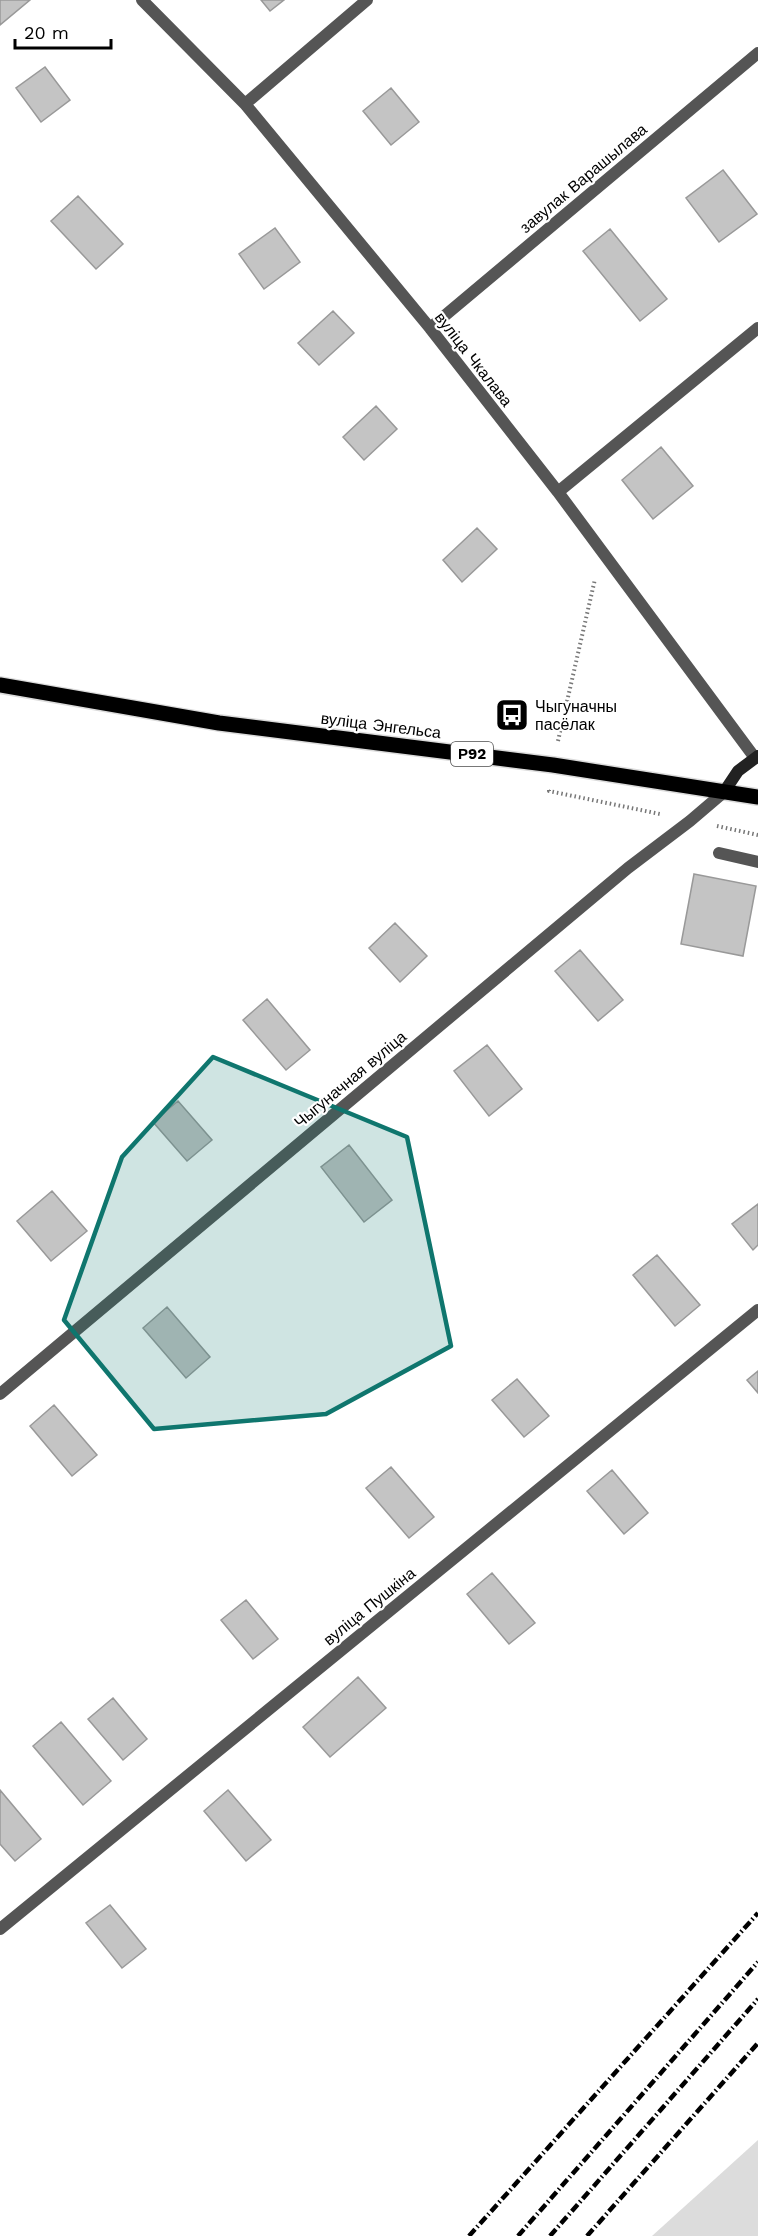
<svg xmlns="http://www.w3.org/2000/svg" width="758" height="2236" font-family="'Work Sans',sans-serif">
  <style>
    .green { fill: #dcdcdc }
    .building { fill: #c4c4c4; stroke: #999; stroke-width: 1.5 }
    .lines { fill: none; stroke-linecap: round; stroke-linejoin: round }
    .primary-casing { stroke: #dbdbdb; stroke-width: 18 }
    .path { stroke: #777; stroke-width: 4; stroke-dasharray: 1.5 3; stroke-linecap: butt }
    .lane { stroke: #555; stroke-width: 12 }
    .street { stroke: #555; stroke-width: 12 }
    .secondary { stroke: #222; stroke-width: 12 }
    .primary { stroke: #000; stroke-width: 15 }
    .rail { stroke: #000; stroke-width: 4.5; stroke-dasharray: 9 3 1.5 3; stroke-linecap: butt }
    .marked { fill: #0f766e; fill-opacity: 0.2; stroke: #0f766e; stroke-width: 4.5; stroke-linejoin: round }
    .labels { text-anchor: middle; stroke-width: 4.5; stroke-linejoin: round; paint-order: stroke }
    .shield { fill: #fff; stroke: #4c4c4c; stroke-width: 1.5 }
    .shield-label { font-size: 15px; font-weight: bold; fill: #000 }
    .street-label { font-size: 16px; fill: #000; stroke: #fff }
    .poi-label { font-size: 16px; fill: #000; stroke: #fff; text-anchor: start }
  </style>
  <rect width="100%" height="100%" fill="#fff"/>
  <path class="green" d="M758,2140V2236H652Z"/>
  <path class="building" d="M0,0H30L0,25Z
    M261,0H284L270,11Z
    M45,67L70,100L41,122L16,88Z
    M391,88L419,122L391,145L363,111Z
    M723,170L757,214L719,242L686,198Z
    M78,196L123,244L96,269L51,221Z
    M275,228L300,262L264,289L239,254Z
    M610,229L667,299L640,321L583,251Z
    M333,311L354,333L319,365L298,343Z
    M376,406L397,429L364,460L343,437Z
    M661,447L693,486L653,519L622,480Z
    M477,528L497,549L462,582L443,560Z
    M694,874L756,886L743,956L681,944Z
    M395,923L427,956L400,982L369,948Z
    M580,950L623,1000L598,1021L555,971Z
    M267,999L310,1050L286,1070L243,1020Z
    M487,1045L522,1089L489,1116L454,1071Z
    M178,1101L212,1140L187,1161L153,1122Z
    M349,1145L392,1200L364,1222L321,1167Z
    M52,1191L87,1231L51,1261L17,1221Z
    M758,1204V1245L753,1250L732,1224Z
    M657,1255L700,1305L675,1326L633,1275Z
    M167,1307L210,1357L186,1378L143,1328Z
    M758,1371V1393L747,1380Z
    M517,1379L549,1416L524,1437L492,1400Z
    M54,1405L97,1455L72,1476L30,1426Z
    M391,1467L434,1517L409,1538L366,1488Z
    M612,1470L648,1513L624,1534L587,1491Z
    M492,1573L535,1623L509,1644L467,1594Z
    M246,1600L278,1639L253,1659L221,1620Z
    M358,1677L386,1708L330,1757L303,1727Z
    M113,1698L147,1739L123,1760L88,1719Z
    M61,1722L111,1781L83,1805L33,1746Z
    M0,1790L41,1839L15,1861L0,1844Z
    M228,1790L271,1840L246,1861L204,1811Z
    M110,1905L146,1949L122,1968L86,1923Z"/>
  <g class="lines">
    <g class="primary-casing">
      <path id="primary" d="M0,685L219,723L553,765L758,797"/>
    </g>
    <path class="path" d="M558,741L595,579
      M549,790V791L660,814
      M717,826L758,835"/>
    <path class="lane" d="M719,853L758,862"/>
    <path class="street" d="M142,0L245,104L430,328L558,492L755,758
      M245,104L367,0
      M430,328L758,53
      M558,492L758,328
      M0,1394L628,868L690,821L724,792
      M0,1929L758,1310"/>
    <path class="secondary" d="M724,792L738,771L758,756"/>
    <use href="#primary" class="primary"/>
    <path class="rail" d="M469,2236L758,1913
      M518,2236L758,1962
      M550,2236L758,1999
      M587,2236L758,2043"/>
  </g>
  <path class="marked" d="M213,1057L407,1137L451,1346L326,1414L154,1429L64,1320L122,1157Z"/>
  <defs>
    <g id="bus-square" transform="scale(1.725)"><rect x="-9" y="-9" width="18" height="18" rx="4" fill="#000" stroke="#fff"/><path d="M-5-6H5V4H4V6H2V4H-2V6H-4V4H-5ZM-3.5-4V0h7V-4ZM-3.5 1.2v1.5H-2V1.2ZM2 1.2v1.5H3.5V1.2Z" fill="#fff"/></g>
  </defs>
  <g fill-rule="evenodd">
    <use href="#bus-square" x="512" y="715"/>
  </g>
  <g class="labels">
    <rect class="shield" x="451" y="742" width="42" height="24" rx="4.5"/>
    <g class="shield-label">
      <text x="472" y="759">Р92</text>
    </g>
    <g class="street-label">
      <text transform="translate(583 178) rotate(-40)" y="6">завулак Варашылава</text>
      <text transform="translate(474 359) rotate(52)" y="6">вуліца Чкалава</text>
      <text transform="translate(381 725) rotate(7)" y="6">вуліца Энгельса</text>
      <text transform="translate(350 1079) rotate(-40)" y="6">Чыгуначная вуліца</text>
      <text transform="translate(369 1606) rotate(-39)" y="6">вуліца Пушкіна</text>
    </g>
    <g class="poi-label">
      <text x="535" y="712">Чыгуначны<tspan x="535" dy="18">пасёлак</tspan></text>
    </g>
  </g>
  <path d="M15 39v9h96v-9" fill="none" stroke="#000000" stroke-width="3"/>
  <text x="24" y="39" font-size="18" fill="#000000" stroke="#ffffff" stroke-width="4.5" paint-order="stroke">20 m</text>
</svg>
